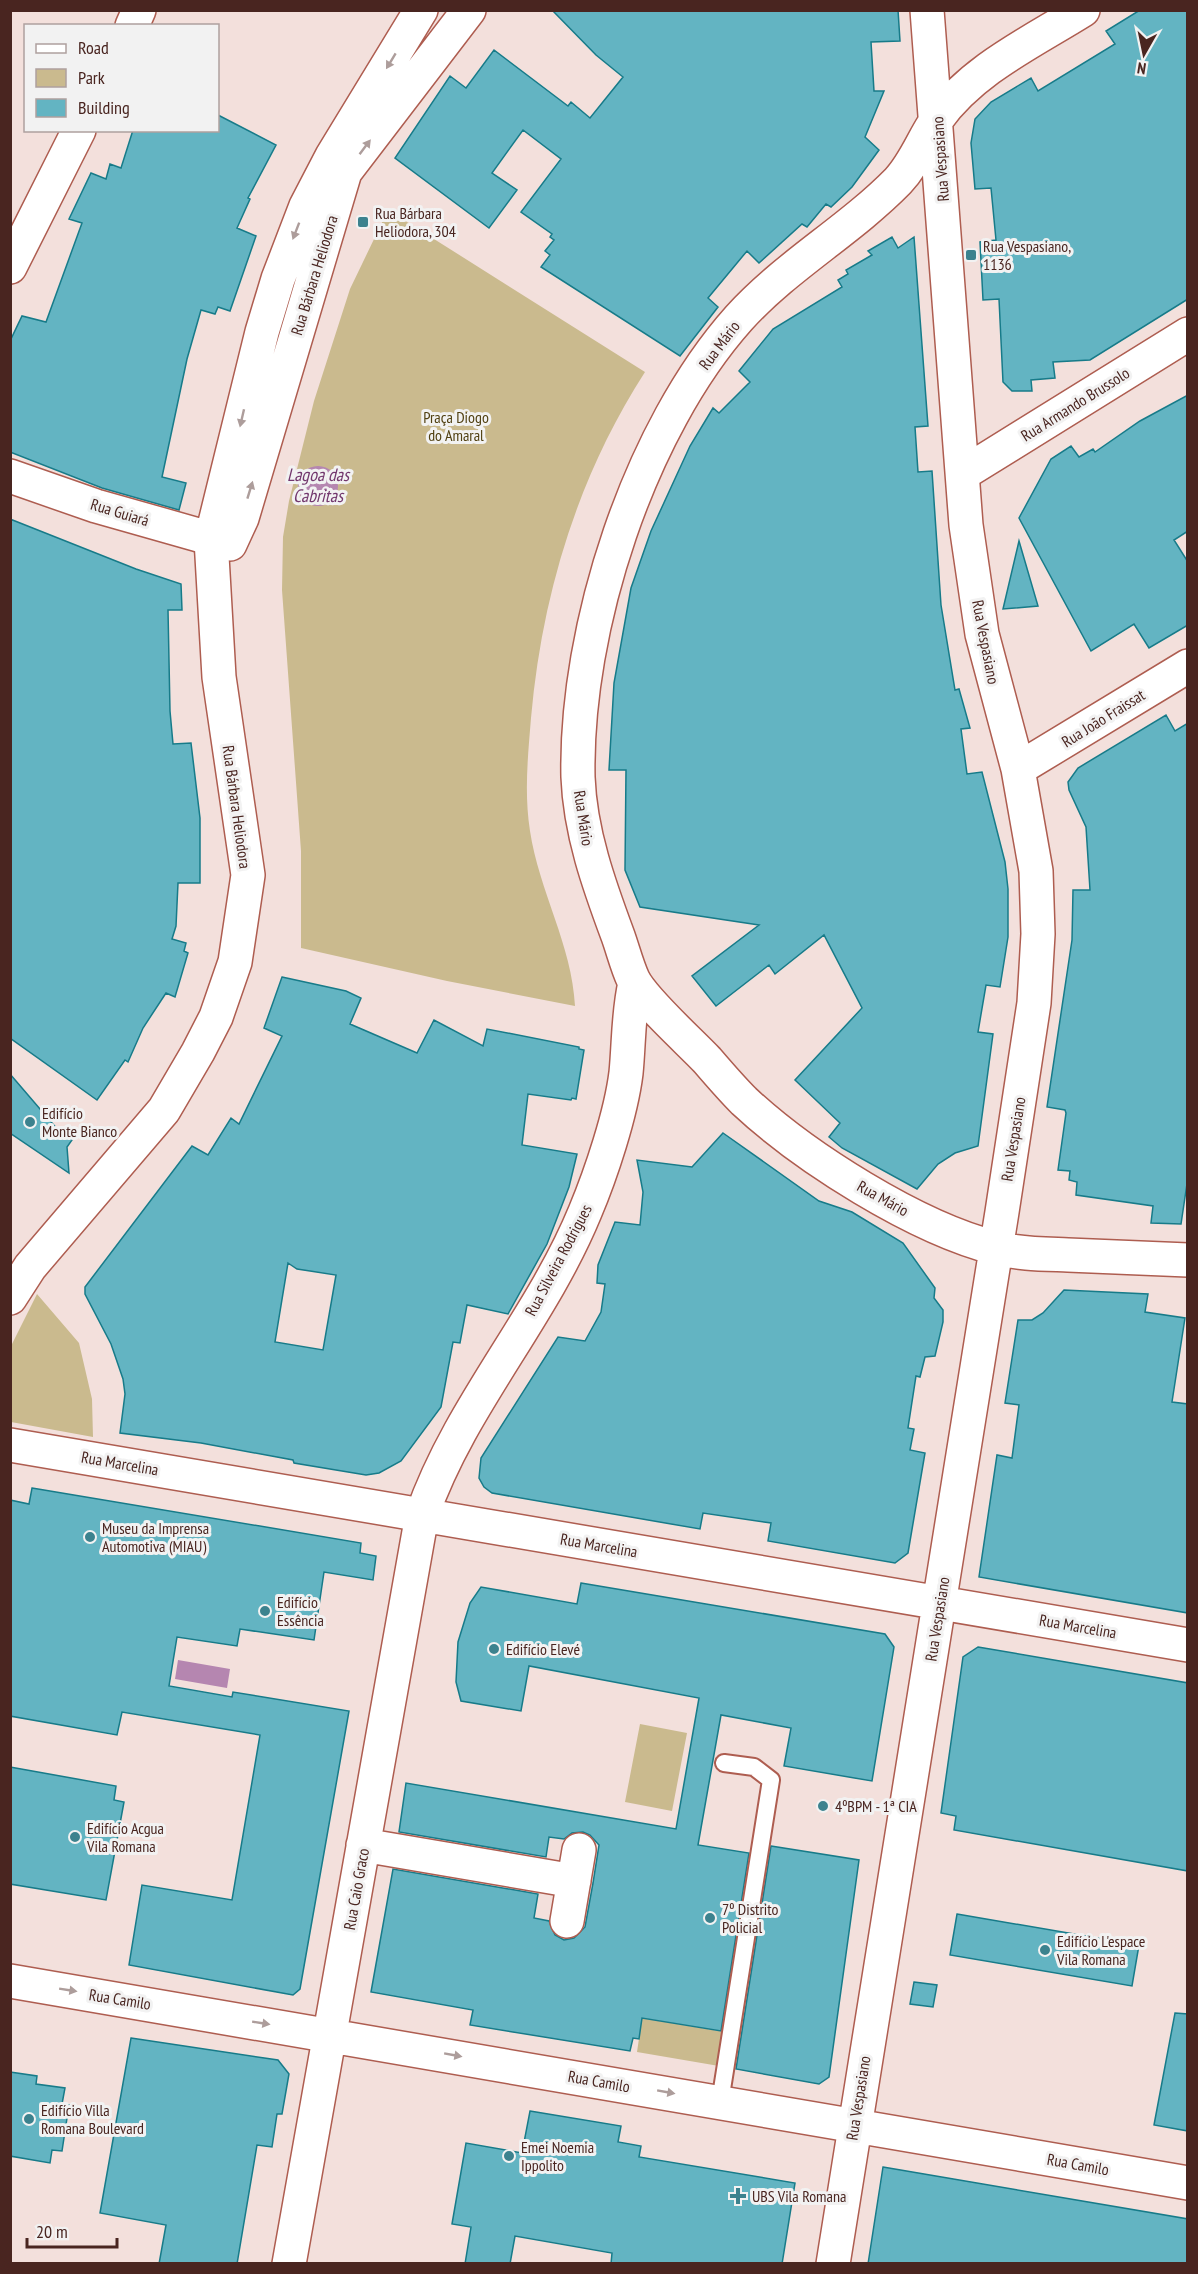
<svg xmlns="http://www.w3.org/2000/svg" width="1198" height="2274" font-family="'PT Sans Narrow',sans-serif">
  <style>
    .green { fill: #caba8e }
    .water { fill: #b586b0 }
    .building { fill: #63b4c2; stroke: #177b89; stroke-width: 1.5; fill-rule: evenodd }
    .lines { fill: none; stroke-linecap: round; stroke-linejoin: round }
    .service-casing { stroke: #ae5d50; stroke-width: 20 }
    .minor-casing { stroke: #ae5d50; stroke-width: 36 }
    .tertiary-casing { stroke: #ae5d50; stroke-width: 36 }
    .service { stroke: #fff; stroke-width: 16 }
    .minor { stroke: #fff; stroke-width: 33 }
    .tertiary { stroke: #fff; stroke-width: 33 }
    .oneway { fill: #ad9d9b }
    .poi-dot { fill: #3c828e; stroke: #f2f2f2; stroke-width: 2 }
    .labels { text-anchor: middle; stroke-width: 6; stroke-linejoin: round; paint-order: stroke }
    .street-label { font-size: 16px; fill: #492520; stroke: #f2f2f2 }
    .poi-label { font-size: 16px; fill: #492520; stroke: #f2f2f2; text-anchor: start }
    .park-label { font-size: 16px; fill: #514112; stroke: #f2f2f2 }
    .water-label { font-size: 18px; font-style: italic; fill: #72376d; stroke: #f2f2f2 }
  </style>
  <rect width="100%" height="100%" fill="#f3e0dc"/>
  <path class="green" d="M388,210L645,372C578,476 542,594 531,718C528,755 524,793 530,831C539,891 572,945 575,1006L447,981L301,948V851L282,590L283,537L289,501L314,401L350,289Z
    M37,1294L79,1343L92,1399L93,1437L11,1422V1346Z
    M640,1724L687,1733L672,1811L625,1802Z
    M642,2018L725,2032L719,2066L637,2052Z"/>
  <path class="water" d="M298 486a20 20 0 1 1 40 0a20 20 0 1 1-40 0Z
    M178,1660L230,1669L227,1688L175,1679Z"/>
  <path class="building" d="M552,10H898L900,41L871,42L874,91H884L865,137L879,150L852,187L831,207L826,204L807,227L802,224L759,263L747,251L708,298L718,307L680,356L541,267L550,255L545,251L554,240L550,237L552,234L521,212L561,159L523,130L492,173L517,190L489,228L395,158L450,76L466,88L494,50L568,106L571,102L590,118L623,77L596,55Z
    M1140,10H1188V299L1090,360L1053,362L1055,378L1031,380L1032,391H1012L1003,382L999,299L983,300L980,242L996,240L991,188L975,189L971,143L975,119L991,102L1031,78L1038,91L1115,44L1106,31Z
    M218,115L276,145L248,198L250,199L237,228L256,236L230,311L218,307L215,314L201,310L187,359L162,477L186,483L179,510L102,488L10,452L11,339L22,316L46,322L82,223L69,219L91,173L106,179L110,164L121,168L133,130H218Z
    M892,237L898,248L914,237L928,426L915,427L918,472L932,471L941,605L955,690L959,689L970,728L961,729L967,774L982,772L1005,862L1008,889V937L1000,987L986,985L978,1032L993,1034L978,1146L955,1153L938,1164L917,1189L842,1148L829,1137L840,1123L795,1080L862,1008L824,935L775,974L769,965L716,1006L692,976L759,925L640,907L625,870L626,770H609L614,683L631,588L651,531L690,446L713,408L719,413L750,382L739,371L773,329L842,287L838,280L848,274L846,270L872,255L868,251Z
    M1188,395V531L1174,540L1188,562V625L1149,648L1134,624L1091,651L1019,518L1051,459L1071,446L1079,457L1093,449L1095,452L1140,421Z
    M10,519L136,569L181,584L182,610H168L170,711L173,744L191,743L200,818V883H178L176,926L172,939L186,943L184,951L188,953L175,997L166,993L143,1028L128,1062L125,1060L97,1100L10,1038Z
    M1019,541L1038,606L1003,609Z
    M1166,715L1175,731L1188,723V1177L1181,1224L1151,1223L1153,1206L1076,1195L1077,1182L1069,1180L1070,1171L1058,1170L1066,1113L1065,1110L1047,1107L1072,940L1073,890H1090L1086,827L1069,790L1068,782L1078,768Z
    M282,977L346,991L361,998L350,1024L417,1053L434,1020L483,1046L487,1029L579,1047V1049L584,1050L576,1099L572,1098L571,1100L528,1094L522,1145L577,1154L569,1187L547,1244L508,1314L467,1305L460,1343L453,1342L441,1407L401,1461L379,1473L366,1475L294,1463L293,1460L201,1443L120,1433L125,1394L123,1379L111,1344L85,1294V1287L192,1146L208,1155L231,1118L239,1124L282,1036L264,1028ZM288,1263L297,1269L336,1275L323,1350L275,1342Z
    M10,1074L58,1130L72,1140L67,1147L69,1173L10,1133Z
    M723,1133L819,1201L852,1212L903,1243L935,1288L934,1298L943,1310V1322L935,1356L925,1357L920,1377L916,1376L908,1428L914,1429L910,1450L925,1453L908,1553L895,1563L768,1541L771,1523L703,1513L700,1529L492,1493L484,1487L479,1478L481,1458L558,1337L585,1341L601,1312L605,1284L597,1283L598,1265L615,1222L640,1225L643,1192L637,1160L692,1167Z
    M1064,1290L1148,1294L1145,1312L1185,1318L1172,1402L1188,1404V1613L979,1577L997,1455L1012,1458L1019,1405L1005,1403L1018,1320H1032L1043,1313Z
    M32,1488L361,1543L360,1553L376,1556L373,1580L324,1572L314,1640L240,1629L237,1646L177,1637L169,1686L232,1697L233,1692L349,1711L300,1989L293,1995L129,1965L142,1885L232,1900L260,1735L122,1712L117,1735L10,1716V1500L29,1504Z
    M581,1583L885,1634L894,1647L872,1781L784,1766L791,1728L721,1715L698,1845L749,1853L721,2031L642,2018L639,2039L633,2038L630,2051L470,2025L473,2010L371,1992L393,1869L538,1894L534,1918L549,1921L555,1935L564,1940L574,1938L585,1927L593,1883L599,1845L590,1835L583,1832L572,1833L564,1839L549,1837L546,1857L399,1832L406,1783L676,1829L699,1698L529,1666L521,1711L461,1701L456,1682L458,1642L470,1603L481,1587L577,1604Z
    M978,1647L1188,1683V1871L954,1830L956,1816L941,1813L963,1657Z
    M10,1767L116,1786L114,1800L124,1802L106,1900L10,1884Z
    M771,1846L859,1860L829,2077L819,2084L736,2069Z
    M957,1914L1139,1945L1132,1986L950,1955Z
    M914,1982L937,1985L933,2007L910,2004Z
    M1175,2013L1188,2014V2131L1154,2125Z
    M131,2038L278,2060L289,2074L282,2114H277L272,2147L257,2145L237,2264H159L166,2225L100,2213Z
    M10,2072L37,2076L36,2084L65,2088L62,2104L69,2105L62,2151L52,2150L50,2163L10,2156Z
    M530,2111L621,2126L618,2142L641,2146L639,2157L795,2183L782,2264H611L612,2253L515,2236L510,2264H465L471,2227L452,2224L466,2143L522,2153Z
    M883,2167L1188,2219V2264H868Z"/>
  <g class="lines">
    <g class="service-casing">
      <path id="service" d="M720,2102L771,1780L754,1767L724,1763"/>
    </g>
    <g class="minor-casing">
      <path id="minor" d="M1083,10C1032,42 973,69 937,119C923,139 915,163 898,181C849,231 786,266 739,318C639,430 575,628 578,777C580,832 599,885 618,936C623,950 627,966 633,979C643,1000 689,1041 707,1060C719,1074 731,1088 744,1101C804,1157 916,1228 996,1248C1019,1254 1044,1254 1068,1255C1108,1257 1148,1258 1188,1260
        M132,26L139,10
        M10,267L79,130
        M964,473L1188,334
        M1018,769L1188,666
        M10,1298L30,1267L164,1110L198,1052L216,1017L235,962L248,875L219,677L211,539
        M10,1445L1188,1645
        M363,1845L574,1881
        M567,1921L579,1850
        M10,1981L1188,2183
        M289,2264L422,1515C460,1406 541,1319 585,1212C601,1174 621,1114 626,1073C629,1043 628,1013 635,983
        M833,2264L1002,1212L1034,1003L1038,934L1036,871L1018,769L982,634L966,525L927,10"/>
    </g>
    <g class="tertiary-casing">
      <path id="tertiary" d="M10,476L96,506L230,544L242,518L345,172L469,10
        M211,539L262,332L278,279L306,206L332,156L421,10"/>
    </g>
    <use href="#service" class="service"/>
    <use href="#minor" class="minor"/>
    <use href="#tertiary" class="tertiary"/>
  </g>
  <defs><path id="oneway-solid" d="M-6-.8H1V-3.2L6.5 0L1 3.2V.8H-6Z" transform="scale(1.5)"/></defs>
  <g class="oneway">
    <use href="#oneway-solid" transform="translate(391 61) rotate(121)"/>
    <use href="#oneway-solid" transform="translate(365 147) rotate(-53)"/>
    <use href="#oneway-solid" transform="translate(296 231) rotate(111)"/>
    <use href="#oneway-solid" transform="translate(242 418) rotate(103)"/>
    <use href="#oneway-solid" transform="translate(250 490) rotate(-73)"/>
    <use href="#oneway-solid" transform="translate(68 1990) rotate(9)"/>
    <use href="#oneway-solid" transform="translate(261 2023) rotate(9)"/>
    <use href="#oneway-solid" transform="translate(453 2055) rotate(10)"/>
    <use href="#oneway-solid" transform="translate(666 2092) rotate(10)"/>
  </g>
  <g class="poi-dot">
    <rect x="357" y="216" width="12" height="12" rx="3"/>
    <rect x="965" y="249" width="12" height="12" rx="3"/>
    <circle cx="30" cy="1122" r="6"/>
    <circle cx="90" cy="1537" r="6"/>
    <circle cx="265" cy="1611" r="6"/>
    <circle cx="494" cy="1649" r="6"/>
    <circle cx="823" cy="1806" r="6"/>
    <circle cx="75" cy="1837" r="6"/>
    <circle cx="710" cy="1918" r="6"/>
    <circle cx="1045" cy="1950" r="6"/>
    <circle cx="29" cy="2119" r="6"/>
    <circle cx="509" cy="2156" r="6"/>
    <path d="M735 2187h6v6h6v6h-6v6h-6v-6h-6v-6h6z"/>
  </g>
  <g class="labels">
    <g class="street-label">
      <text transform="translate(940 159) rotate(-94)" y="6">Rua Vespasiano</text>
      <text transform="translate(314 275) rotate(-73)" y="6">Rua Bárbara Heliodora</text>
      <text transform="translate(719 345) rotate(-53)" y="6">Rua Mário</text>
      <text transform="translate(1075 404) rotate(-32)" y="6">Rua Armando Brussolo</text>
      <text transform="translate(120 512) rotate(17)" y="6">Rua Guiará</text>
      <text transform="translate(986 642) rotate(79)" y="6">Rua Vespasiano</text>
      <text transform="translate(1103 718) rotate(-32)" y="6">Rua João Fraissat</text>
      <text transform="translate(237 807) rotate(82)" y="6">Rua Bárbara Heliodora</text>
      <text transform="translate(584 818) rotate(81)" y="6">Rua Mário</text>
      <text transform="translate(1013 1139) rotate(-81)" y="6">Rua Vespasiano</text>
      <text transform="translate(883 1198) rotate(29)" y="6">Rua Mário</text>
      <text transform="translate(558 1260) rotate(-62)" y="6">Rua Silveira Rodrigues</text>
      <text transform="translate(120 1463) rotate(10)" y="6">Rua Marcelina</text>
      <text transform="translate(599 1545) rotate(10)" y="6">Rua Marcelina</text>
      <text transform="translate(937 1619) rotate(-81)" y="6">Rua Vespasiano</text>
      <text transform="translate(1078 1626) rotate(10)" y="6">Rua Marcelina</text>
      <text transform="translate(356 1889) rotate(-80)" y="6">Rua Caio Graco</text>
      <text transform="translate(120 1999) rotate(9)" y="6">Rua Camilo</text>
      <text transform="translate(599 2081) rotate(10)" y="6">Rua Camilo</text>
      <text transform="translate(858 2098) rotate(-81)" y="6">Rua Vespasiano</text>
      <text transform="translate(1078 2164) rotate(10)" y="6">Rua Camilo</text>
    </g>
    <g class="poi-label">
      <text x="375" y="219">Rua Bárbara<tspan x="375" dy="18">Heliodora, 304</tspan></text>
      <text x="983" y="252">Rua Vespasiano,<tspan x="983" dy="18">1136</tspan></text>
      <text x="42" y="1119">Edifício<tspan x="42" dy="18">Monte Bianco</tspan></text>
      <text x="102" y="1534">Museu da Imprensa<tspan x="102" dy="18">Automotiva (MIAU)</tspan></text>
      <text x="277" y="1608">Edifício<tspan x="277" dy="18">Essência</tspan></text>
      <text x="506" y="1655">Edifício Elevé</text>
      <text x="835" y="1812">4ºBPM - 1ª CIA</text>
      <text x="87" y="1834">Edifício Acgua<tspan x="87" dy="18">Vila Romana</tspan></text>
      <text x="722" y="1915">7º Distrito<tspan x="722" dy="18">Policial</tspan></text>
      <text x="1057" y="1947">Edifício L'espace<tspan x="1057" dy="18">Vila Romana</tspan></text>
      <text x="41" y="2116">Edifício Villa<tspan x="41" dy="18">Romana Boulevard</tspan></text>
      <text x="521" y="2153">Emei Noemia<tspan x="521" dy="18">Ippolito</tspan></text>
      <text x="752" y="2202">UBS Vila Romana</text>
    </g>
    <g class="park-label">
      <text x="456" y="423">Praça Diogo<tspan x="456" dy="18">do Amaral</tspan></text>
    </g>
    <g class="water-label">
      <text x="318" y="481">Lagoa das<tspan x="318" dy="21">Cabritas</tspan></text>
    </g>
  </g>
  <rect width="1198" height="2274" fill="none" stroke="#492520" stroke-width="24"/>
  <rect x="24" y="24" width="195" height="108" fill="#f2f2f2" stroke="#aea09e" stroke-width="1.5"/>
  <rect x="36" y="44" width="30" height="9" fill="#ffffff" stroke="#aea09e" stroke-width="1.5"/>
  <text x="78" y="54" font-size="18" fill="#492520">Road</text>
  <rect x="36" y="69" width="30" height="18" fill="#caba8e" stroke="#aea09e" stroke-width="1.5"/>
  <text x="78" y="84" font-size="18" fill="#492520">Park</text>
  <rect x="36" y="99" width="30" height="18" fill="#63b4c2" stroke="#aea09e" stroke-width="1.5"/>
  <text x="78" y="114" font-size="18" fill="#492520">Building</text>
  <g transform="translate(1144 54) rotate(189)" stroke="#f2f2f2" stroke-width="4.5" paint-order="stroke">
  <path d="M0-4.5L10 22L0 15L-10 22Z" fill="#492520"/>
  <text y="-9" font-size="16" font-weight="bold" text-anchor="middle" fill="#492520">N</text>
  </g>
  <path d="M27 2238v9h90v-9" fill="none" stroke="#492520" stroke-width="3"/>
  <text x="36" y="2238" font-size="18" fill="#492520" stroke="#f2f2f2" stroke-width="4.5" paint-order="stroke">20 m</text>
</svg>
